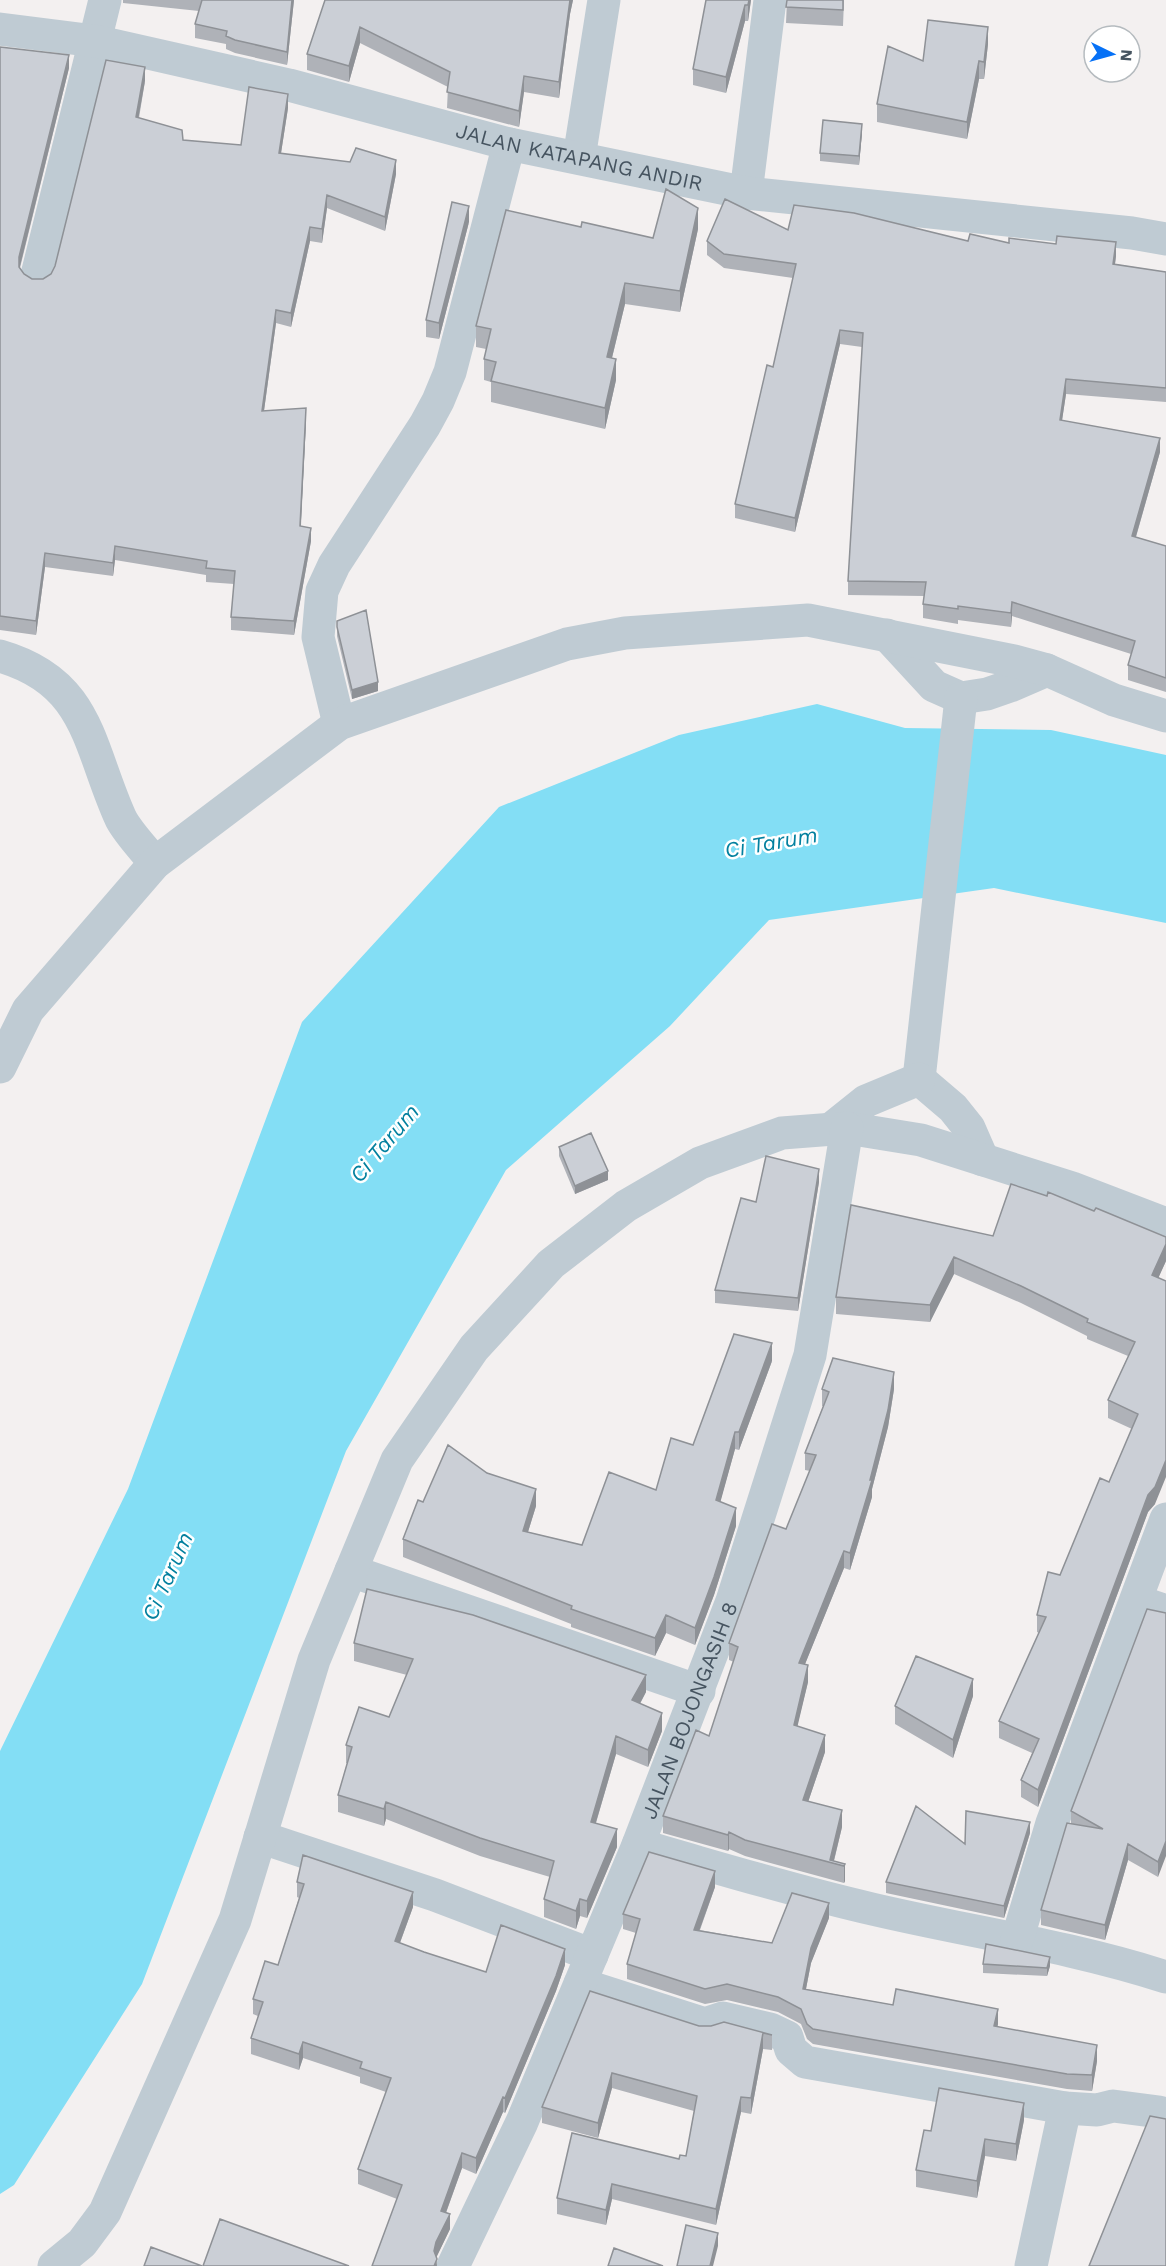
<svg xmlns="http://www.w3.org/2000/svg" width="1166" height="2266" font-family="'Work Sans',sans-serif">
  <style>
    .water { fill: #83def5 }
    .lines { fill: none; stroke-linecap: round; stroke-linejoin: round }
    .minor { stroke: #bfcbd3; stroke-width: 33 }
    .tertiary { stroke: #bfcbd3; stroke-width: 33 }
    .wall { fill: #afb2b8 }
    .shaded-wall { fill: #8e9196 }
    .building { fill: #cbcfd6; stroke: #8e9196; stroke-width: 1.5 }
    .labels { text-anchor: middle; stroke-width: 5; stroke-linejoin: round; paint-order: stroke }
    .street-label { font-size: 21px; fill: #465460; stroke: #fff }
    .water-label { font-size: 22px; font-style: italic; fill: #03809f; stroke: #fff }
  </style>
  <rect width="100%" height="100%" fill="#f3f0f0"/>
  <path class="water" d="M817,704L905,728L1051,730L1166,755V923L994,888L769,920L670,1026L506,1170L346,1451L142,1984L14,2185L0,2194V1751L128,1489L302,1022L499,807L679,735Z"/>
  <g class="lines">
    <g class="minor">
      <path d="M579,158L604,0"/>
      <path d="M746,193L770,0"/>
      <path d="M37,275L105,0"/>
      <path d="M887,635L934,686L961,698L987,694L1010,686L1047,670"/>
      <path d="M0,656C90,682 88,747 121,819C129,834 144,849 155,863"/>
      <path d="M339,724L318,637L322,591L334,565L425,425L438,401L450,372L509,144"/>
      <path d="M0,1067L28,1010L155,863L339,724L567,644L625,633L808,620L1014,661L1047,670L1114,700L1166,716"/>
      <path d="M919,1079L961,698"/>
      <path d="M919,1079L953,1108L969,1128L983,1160"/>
      <path d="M831,1129L866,1101L919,1079"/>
      <path d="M351,1571L699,1691"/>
      <path d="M1137,1601L1166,1611"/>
      <path d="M260,1837L435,1895L592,1955"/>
      <path d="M638,1845C716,1867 793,1891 872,1909C970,1932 1070,1946 1166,1977"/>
      <path d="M1017,1940L1052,1823L1166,1519"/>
      <path d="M580,1984L705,2024L723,2018L770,2029L787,2037L791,2050L805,2062L1065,2108L1097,2110L1113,2106L1159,2112L1166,2115"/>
      <path d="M54,2266L82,2243L105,2212L235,1920L314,1660L397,1460L474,1348L551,1264L626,1206L700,1163L782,1133L847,1128L921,1140L1072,1188L1166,1224"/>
      <path id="s1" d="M453,2266L522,2122L638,1845L732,1601L810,1355L847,1128"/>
      <path d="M1031,2266L1065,2108"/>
    </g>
    <path class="tertiary" id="s2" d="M0,29L95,41L289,85L509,144L746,193L1132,233L1166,239"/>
  </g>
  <path class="wall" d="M123,0H294L287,65L235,53L226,49V44L195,38V24L199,11L123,3Z
    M325,0H573L570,14L559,98L524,92L519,127L447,108L448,87L360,43L349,82L307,70V54Z
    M706,0H751L748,21H745L726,93L693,85V69Z
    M787,0H844L843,26L786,23Z
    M988,44L984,79H979L967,139L877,122V104L923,61Z
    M0,47L69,68L20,268L24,274L32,279H43L51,274L145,81L139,118L183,140L241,145L288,108L281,153L396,174L385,231L327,208L322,243L310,241L291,327L276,323L264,411L306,422L301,526L311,541L294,635L231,630V617L234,584L206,582V575L115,560L113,576L45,567L36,635L0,630Z
    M862,133L859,165L820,161V153Z
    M469,222L439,339L426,337V320Z
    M581,227L653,238L698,229L680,312L625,304L612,358L616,380L605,429L491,402V382L484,380V359L486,349L476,347V326Z
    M788,230L1009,243L1116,256L1115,264L1166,272V402L1066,394L1062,420L1160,452L1136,537L1166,546V692L1128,680V665L1131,654L1012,616L1011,627L958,620V624L923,618V604L924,596L848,595V581L862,347L840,344L795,532L735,518V504L773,367L793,278L724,268L707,255V241Z
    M337,627L378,691L352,699L337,636Z
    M559,1147L608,1180L575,1194L559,1156Z
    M819,1182L798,1311L715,1303V1290L756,1202Z
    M993,1236L1166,1261L1158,1278L1155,1504L1148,1512L1038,1807L1021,1797V1780L1032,1753L999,1738V1721L1039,1633L1037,1632V1615L1060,1575L1109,1482L1132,1429L1108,1418V1400L1128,1356L1087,1339V1336L1021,1303L954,1274L930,1322L836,1314V1297Z
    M772,1361L739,1450L735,1449L720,1502L736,1526L714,1595L695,1645L666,1633L655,1656L571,1627V1624L403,1557V1539L423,1502L487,1473L536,1506L528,1532L582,1545L656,1490L693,1445Z
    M822,1389H894L888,1427L872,1489V1497L850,1570L844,1568L805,1664L808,1682L797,1726L825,1752L808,1802L842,1827L834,1861L845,1864V1881L844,1883L745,1856L729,1849L728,1851L663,1833V1816L709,1736L734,1662L729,1660V1643L786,1529L810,1471L805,1470V1453L823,1406H822Z
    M1166,1613L1158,1877L1128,1860L1105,1940L1041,1925V1910L1071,1824V1811Z
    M354,1643L646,1692L640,1704L662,1731L648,1767L616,1754L596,1823L617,1847L587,1918L580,1916L576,1929L544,1917V1899L550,1877L480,1856L386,1819L384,1826L338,1812V1795L347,1763H346V1745L389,1717L407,1675L354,1661Z
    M973,1696L953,1758L895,1724V1706Z
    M1030,1833L1004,1918L886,1893V1882Z
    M297,1882L413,1907L400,1943L424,1952L486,1972L565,1965L556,1991L505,2113L503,2112L476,2174L462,2168L446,2213L450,2229L436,2258L437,2266L397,2199L358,2184V2169L386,2092L360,2083V2077L303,2058L299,2070L251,2054V2038L258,2016L253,2014V1999L278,1965L299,1898L297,1897Z
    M715,1887L700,1930L772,1943L829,1918L811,1963L806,1989L998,2024L997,2027L1097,2061L1092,2091L1067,2089L813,2044L807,2039L801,2024L778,2012L727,2000L705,2004L627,1979V1964L636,1933L623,1929V1914Z
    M983,1964L1050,1966L1047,1976L983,1973Z
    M699,2026L772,2035V2050L763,2049L751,2114L741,2112L716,2225L612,2199L606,2225L557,2214V2198L686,2156L694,2111L612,2088L598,2138L542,2123V2107Z
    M1024,2120L1016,2161L985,2156L977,2198L916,2187V2170L931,2131Z"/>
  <path class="shaded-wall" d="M292,0H294L287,65V52Z
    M570,0H573L570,14L559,98V82Z
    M749,0H751L748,21V5Z
    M745,5V21L726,93V77Z
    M360,27V43L349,82V66Z
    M988,27V44L984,79V62Z
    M69,55V68L19,270V257Z
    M979,61V79L967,139V122Z
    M145,67V81L136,131V117Z
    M524,76V92L519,127V111Z
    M288,94V108L279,166V153Z
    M862,124V133L859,165V156Z
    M396,160V174L385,231V217Z
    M327,195V208L322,243V229Z
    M469,206V222L439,339V323Z
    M698,208V229L680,312V291Z
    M310,227V241L291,327V313Z
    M1116,242V256L1113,278V264Z
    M625,283V304L607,378V357Z
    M276,310V323L262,425V411Z
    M840,330V344L795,532V518Z
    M616,359V380L605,429V408Z
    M1066,379V394L1060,434V420Z
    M306,408V422L300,539V526Z
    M1160,438V452L1132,550V536Z
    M311,528V541L294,635V621Z
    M115,546V560L113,576V563Z
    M45,553V567L36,635V621Z
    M1012,602V616L1011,627V613Z
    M378,682V691L352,699V690Z
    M819,1169V1182L798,1311V1298Z
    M608,1171V1180L575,1194V1186Z
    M1166,1244V1261L1152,1292V1275Z
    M954,1257V1274L930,1322V1305Z
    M772,1343V1361L739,1450V1432Z
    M894,1372V1389L888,1427L872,1489V1497L850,1570V1553L870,1480Z
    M735,1432V1449L716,1518V1500Z
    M1166,1460V1477L1155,1504L1148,1512L1038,1807V1790L1148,1495Z
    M536,1489V1506L523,1548V1531Z
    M736,1508V1526L714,1595L695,1645V1628Z
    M844,1551V1568L799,1679V1663Z
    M666,1615V1633L655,1656V1638Z
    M808,1665V1682L794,1741V1725Z
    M646,1675V1692L632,1718V1700Z
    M973,1679V1696L953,1758V1740Z
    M662,1713V1731L648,1767V1750Z
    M825,1735V1752L803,1817V1800Z
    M616,1736V1754L591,1839V1822Z
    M386,1802V1819L384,1826V1809Z
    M842,1810V1827L833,1864L830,1860Z
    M1030,1822V1833L1004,1918V1906Z
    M617,1829V1847L587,1918V1901Z
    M729,1832V1849L728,1851V1835Z
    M1166,1841V1856L1158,1877V1862Z
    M1128,1844V1860L1105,1940V1925Z
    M845,1864V1881L844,1883V1866Z
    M715,1871V1887L694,1945V1930Z
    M413,1892V1907L395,1956V1941Z
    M580,1899V1916L576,1929V1911Z
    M829,1903V1918L811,1963L803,2004V1989L811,1948Z
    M565,1949V1965L556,1991L505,2113V2098Z
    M1050,1957V1966L1047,1976V1968Z
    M998,2009V2024L994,2042V2026Z
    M763,2033V2049L751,2114V2098Z
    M303,2042V2058L299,2070V2054Z
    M1097,2045V2061L1092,2091V2075Z
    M612,2073V2088L598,2138V2123Z
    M503,2097V2112L476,2174V2158Z
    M741,2097V2112L716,2225V2209Z
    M1024,2103V2120L1016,2161V2144Z
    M985,2139V2156L977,2198V2181Z
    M462,2153V2168L441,2226V2211Z
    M612,2184V2199L606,2225V2210Z
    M450,2214V2229L436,2258L437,2266H434V2251L436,2242Z
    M718,2233V2246L713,2266H710Z"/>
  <path class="building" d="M202,0H292L287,52L235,40L226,36L227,31L195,24Z
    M325,0H570L559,82L524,76L519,111L447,92L450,72L360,27L349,66L307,54Z
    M706,0H749L748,5H745L726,77L693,69Z
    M787,0H843V10L786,7Z
    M928,20L988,27L984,62L979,61L967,122L877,104L888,46L923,61Z
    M0,47L69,55L19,257V267L24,274L32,279H43L51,274L55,266L106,60L145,67L136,117L182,130L183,140L241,145L249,87L288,94L279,153L350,162L356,148L396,160L385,217L327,195L322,229L310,227L291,313L276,310L262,411L306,408L300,526L311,528L294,621L231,617L235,571L206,568L207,561L115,546L113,563L45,553L36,621L0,616Z
    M823,120L862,124L859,156L820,153Z
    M666,189L698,208L680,291L625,283L607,357L616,359L605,408L491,381L496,362L484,359L491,329L476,326L506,210L581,227L582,222L653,238Z
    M725,199L788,230L794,205L854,213L968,241L970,234L1009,243V238L1056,244L1057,236L1116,242L1113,264L1166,272V388L1066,379L1060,420L1160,438L1132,536L1166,546V678L1128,665L1135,641L1012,602L1011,613L958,606V609L923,604L926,582L848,581L863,333L840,330L795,518L735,504L767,365L773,367L796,264L724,254L707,241Z
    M452,202L469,206L439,323L426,320Z
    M366,610L378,682L352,690L337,627V621Z
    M591,1133L608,1171L575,1186L559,1147Z
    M766,1156L819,1169L798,1298L715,1290L741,1198L756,1202Z
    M1011,1184L1047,1196L1048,1192L1094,1211L1096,1208L1166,1237V1244L1152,1275L1166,1281V1460L1155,1487L1148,1495L1038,1790L1021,1780L1039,1739L999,1721L1046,1617L1037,1615L1048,1572L1060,1575L1100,1478L1109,1482L1138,1414L1108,1400L1135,1342L1087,1322L1088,1319L1021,1286L954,1257L930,1305L836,1297L851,1205L993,1236Z
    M734,1334L772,1343L739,1432H735L716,1500L736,1508L714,1577L695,1628L666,1615L655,1638L571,1609L572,1606L403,1539L418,1500L423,1502L448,1445L487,1473L536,1489L523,1531L582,1545L609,1472L656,1490L671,1438L693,1445Z
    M833,1358L894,1372L888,1410L870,1480H872L850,1553L844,1551L799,1663L808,1665L794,1725L825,1735L803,1800L842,1810L830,1860L845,1864L844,1866L745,1840L729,1832L728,1835L663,1816L696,1730L709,1736L738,1647L729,1643L772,1524L786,1529L816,1455L805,1453L829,1392L822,1389Z
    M367,1589L473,1615L646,1675L632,1700L662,1713L648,1750L616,1736L591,1822L617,1829L587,1901L580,1899L576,1911L544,1899L554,1861L480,1838L386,1802L384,1809L338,1795L352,1747L346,1745L359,1707L389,1717L413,1659L354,1643Z
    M1147,1609L1166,1613V1841L1158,1862L1128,1844L1105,1925L1041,1910L1067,1823L1103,1829L1071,1811Z
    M916,1656L973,1679L953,1740L895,1706Z
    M916,1806L965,1844L966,1811L1030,1822L1004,1906L886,1882Z
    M649,1852L715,1871L694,1930L772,1943L792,1893L829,1903L811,1948L803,1989L893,2005L896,1989L998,2009L994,2026L1097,2045L1092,2075L1067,2074L813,2029L807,2024L801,2009L778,1997L727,1984L705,1989L627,1964L640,1919L623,1914Z
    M303,1855L413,1892L395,1941L424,1952L486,1972L501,1925L565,1949L556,1976L505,2098L503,2097L476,2158L462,2153L441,2211L450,2214L436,2242L434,2251L437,2259L434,2266H372L402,2185L358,2169L391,2078L360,2068L362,2062L303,2042L299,2054L251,2038L263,2002L253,1999L265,1961L278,1965L304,1884L297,1882Z
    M986,1944L1050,1957L1047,1968L983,1964Z
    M590,1991L699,2026H711L724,2022L772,2035L763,2033L751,2098L741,2097L716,2209L612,2184L606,2210L557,2198L572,2133L679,2159L680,2155L686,2156L697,2096L612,2073L598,2123L542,2107Z
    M939,2088L1024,2103L1016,2144L985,2139L977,2181L916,2170L924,2130L931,2131Z
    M1150,2116L1166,2119V2266H1089Z
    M220,2219L349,2266H203Z
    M686,2225L718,2233L710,2266H677Z
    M151,2247L202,2266H144Z
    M614,2248L663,2266H608Z"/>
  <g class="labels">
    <g class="street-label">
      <text dy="7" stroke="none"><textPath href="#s2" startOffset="594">JALAN KATAPANG ANDIR</textPath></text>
      <text dy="7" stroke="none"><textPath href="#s1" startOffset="604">JALAN BOJONGASIH 8</textPath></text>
    </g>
    <g class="water-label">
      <text transform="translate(771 842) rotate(-10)" y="8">Ci Tarum</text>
      <text transform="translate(384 1143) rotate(-50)" y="8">Ci Tarum</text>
      <text transform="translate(167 1576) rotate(-66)" y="8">Ci Tarum</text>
    </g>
  </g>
  <g transform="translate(1112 54) rotate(95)"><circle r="28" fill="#ffffff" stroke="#b5bbbf" stroke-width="1.5"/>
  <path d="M0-4.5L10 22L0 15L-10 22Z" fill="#0671f6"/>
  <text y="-9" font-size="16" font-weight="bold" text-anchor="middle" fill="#465460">N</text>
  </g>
</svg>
